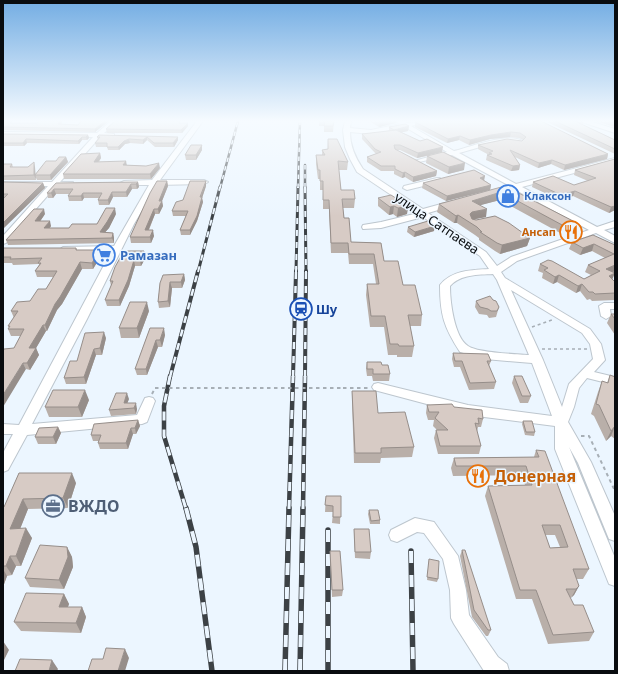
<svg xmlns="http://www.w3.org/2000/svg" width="618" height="674" font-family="'Noto Sans',sans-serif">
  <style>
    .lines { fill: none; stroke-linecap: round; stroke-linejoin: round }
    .minor-casing { stroke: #bdc6ce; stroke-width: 2 }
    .path-far1 { stroke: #a7afb6; stroke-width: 1.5; stroke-dasharray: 3 3; stroke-linecap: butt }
    .path { stroke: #a7afb6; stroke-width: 2; stroke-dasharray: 3.5 3.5; stroke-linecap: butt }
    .minor { fill: #fff; fill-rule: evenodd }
    .rail-far4-casing { stroke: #3c4145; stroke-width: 2.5 }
    .rail-far3-casing { stroke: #3c4145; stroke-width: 3 }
    .rail-far2-casing { stroke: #3c4145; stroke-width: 4 }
    .rail-far1-casing { stroke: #3c4145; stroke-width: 4.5 }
    .rail-casing { stroke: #3c4145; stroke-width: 5.5 }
    .rail-far4 { stroke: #ecf6ff; stroke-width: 1.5; stroke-dasharray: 4.5; stroke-linecap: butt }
    .rail-far3 { stroke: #ecf6ff; stroke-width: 2; stroke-dasharray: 6; stroke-linecap: butt }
    .rail-far2 { stroke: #ecf6ff; stroke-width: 2.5; stroke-dasharray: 7; stroke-linecap: butt }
    .rail-far1 { stroke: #ecf6ff; stroke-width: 3; stroke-dasharray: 9; stroke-linecap: butt }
    .rail { stroke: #ecf6ff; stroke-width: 4; stroke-dasharray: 12; stroke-linecap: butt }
    .path-bridge { stroke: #a7afb6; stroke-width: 2; stroke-dasharray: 3.5 3.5; stroke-linecap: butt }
    .wall { fill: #b9afa9; fill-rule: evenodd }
    .shaded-wall { fill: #968e8a }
    .building { fill: #d7cbc5; stroke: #968e8a; fill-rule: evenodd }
    .labels { text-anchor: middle; stroke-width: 3; stroke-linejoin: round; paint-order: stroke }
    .far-shop-label { font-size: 11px; font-weight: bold; fill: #366cbe; stroke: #ecf6ff; text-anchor: start }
    .far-food-label { font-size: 11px; font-weight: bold; fill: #c56008; stroke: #ecf6ff; text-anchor: end }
    .street-label { font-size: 13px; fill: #090c0f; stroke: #ecf6ff }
    .shop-label { font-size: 13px; font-weight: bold; fill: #366cbe; stroke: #ecf6ff; text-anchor: start }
    .transit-label { font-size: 13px; font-weight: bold; fill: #164399; stroke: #ecf6ff; text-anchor: start }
    .near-food-label { font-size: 16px; font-weight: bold; fill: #c56008; stroke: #ecf6ff; text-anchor: start }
    .near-service-label { font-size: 16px; font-weight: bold; fill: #4e5e75; stroke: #ecf6ff; text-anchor: start }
  </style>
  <rect width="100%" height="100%" fill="#ecf6ff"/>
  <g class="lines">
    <g class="minor-casing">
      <path id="minor" d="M111,121H118L104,133L114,134V136L100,137L60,182H73V186H56L6,243L3,244V236L48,186H3V182H52L93,137L3,136V132L97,133Z
        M197,121H203L160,180H204L208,182L204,184L157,185L134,224L87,319L32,424L137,415L145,398L149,397L153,398L155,401L147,422L142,424L27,435L8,470L3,472V453L13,434H3V424L19,425L111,252L63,253L59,250L63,247L114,246L149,185H124L120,183L124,181L152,180Z
        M345,121H351L350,128L371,130L400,124L396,121H404L407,123L430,121L411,126L454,151C470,147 511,131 524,142L521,144C502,138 478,148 459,153L516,184L615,158V162L522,187L597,227L615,221V227L604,230L615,236V243L596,233L517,261L501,272L505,278L590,329L601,344L605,360L594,372L615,377V385L587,378L579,388L574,407L568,422L591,462L615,516V541L609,539L578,463L569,447L615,558V586L609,584L555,449V426L468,415L378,391L374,390L372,387L374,384L378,383L468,405L552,416L532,363L485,359L460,352C444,327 440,315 440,285C452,270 472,270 489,269L480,256L423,217L381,228L363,229L362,227L363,225L381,222L418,213L357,172L350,159L345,147L343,130ZM405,127L447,152L414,161V163L452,155L510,186V189H514L589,230L511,257L497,266L486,252L428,213L455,205V201H452L423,209L363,169C355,157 350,146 350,132L371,134ZM493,274L497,280L529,355C516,354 478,353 468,346C454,337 450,301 450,286C461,274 478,275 493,274ZM511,290L582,333L590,344L593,359L569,384L562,407L543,360Z
        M579,121H589L615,129V133Z
        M437,178H440V182L407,190L403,188L404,186Z
        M604,303H615V309H610L611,316L606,319L601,316L599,306Z
        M415,518L434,522L458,556L466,590L469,615L498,657L507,664L509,671H484L454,624L451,618L450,590L443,559L424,533L417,532L397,542L391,540L389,535L391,530Z"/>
    </g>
    <path class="path-far1" d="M532,327L552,320
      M542,349H587"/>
    <path class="path" d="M343,388H368
      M152,394L155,388
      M581,436H589L615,491"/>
    <use href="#minor" class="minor"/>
    <g class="rail-far4-casing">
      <path id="rail-far4" d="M305,165V188
        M220,188L238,121
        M298,188L300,121"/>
    </g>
    <g class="rail-far3-casing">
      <path id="rail-far3" d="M305,187L306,272
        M198,272L220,187
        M296,272L298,187"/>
    </g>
    <g class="rail-far2-casing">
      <path id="rail-far2" d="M170,377L198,271
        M293,377L296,271
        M305,377L306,271"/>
    </g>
    <g class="rail-far1-casing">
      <path id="rail-far1" d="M170,376L164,406V436L186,509
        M289,509L293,376
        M303,509L305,376"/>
    </g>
    <g class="rail-casing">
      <path id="rail" d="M186,508L196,547L212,671
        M328,530V671
        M411,551L413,671
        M285,671L289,508
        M300,671L303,508"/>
    </g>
    <use href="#rail-far4" class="rail-far4"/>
    <use href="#rail-far3" class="rail-far3"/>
    <use href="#rail-far2" class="rail-far2"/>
    <use href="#rail-far1" class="rail-far1"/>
    <use href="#rail" class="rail"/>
    <path class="path-bridge" d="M155,388H343"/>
  </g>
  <path class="wall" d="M3,121L13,123H62L61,124L78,125L109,121L95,132L3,130Z
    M319,121H334L333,132H324V126H319Z
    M369,121H397L396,123L379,127Z
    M541,121L608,154L607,159L564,170L551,164L538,168L515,157L520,165L519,170L511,171L486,160L487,155H489L478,149V145L522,141L523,140L519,138L510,137L490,139L469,145L459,140L447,143L415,127V122Z
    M545,121H584L583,124L579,123L615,140V154Z
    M595,121H615V127Z
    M182,123L188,126L182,133H107L106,129Z
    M409,126L408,131L401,132L442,152L429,155L464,170L448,174L426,163L427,156L417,158L400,150H396L437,171L436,176L413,182L405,177L402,178L394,174V171H381L367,162V157L376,154L362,139V134L389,131V127Z
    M3,134L88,135L89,138L87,140H82L79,144L27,143L24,146H3Z
    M97,137H178V140L174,147H155L147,140L143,144L130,143L125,144L119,150H108L107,147H96L95,143L98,140Z
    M202,145V150L196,160H186L185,155Z
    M322,150L348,162L347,170H339L341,190L355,199L354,208H343L344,218L351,242L381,243L384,261L403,285L422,315L421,326H410L414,346L412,357H397V355H388L384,327H370L366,295L367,284H376L373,264H349L348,253H331L329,209H323V190H320V179H318L316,164V155H322Z
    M100,153L101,158L99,162L127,165L146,166L160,168L151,179H64L63,174Z
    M66,157L68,162L51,180H37L35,176L36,180H3V161L4,164H12L13,167H35V174L56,161Z
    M615,159V210L609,213L573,196L560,200L532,187L533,182L574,185L588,181L574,175L575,170Z
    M484,180L491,185L490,190L446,201L422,188L423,183Z
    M167,181L168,186L162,201L163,206L159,214H155L149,230L154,236L151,243H131L130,237Z
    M3,182L43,183L45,188L3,199Z
    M138,182L139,187L137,189H132L127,197H113L109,205H99L98,200L99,198H84L82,201H69L68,196L69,194H56L53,198H48L47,193L56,183Z
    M206,186L202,198L203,202L197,221L190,235H181L180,230L186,216H173L172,211L183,200Z
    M505,186L575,222L573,230L562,234L500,200L480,205L486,217L474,219L530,238L527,246L500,254L495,251L479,240V238L475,235L457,223H454L437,212L439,204Z
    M378,198L408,206L407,214L397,217L393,214L389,215L378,206Z
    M45,214L40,221L51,226L50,228H69L97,224L116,214L109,228L105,232L113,233L114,238V243L8,245L6,240Z
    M408,227L434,231L414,237L407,232Z
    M572,242L615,245V271L613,272L612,279L615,282V300L592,301L590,299L587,300L580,291L576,293L557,282L553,284L542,278L543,273L538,271L540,264L584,279L591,275L585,272L588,265L605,258L592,251L580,255L569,249Z
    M3,248H76L77,250L101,256L93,269H82L62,304L57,310L47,331H46L36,348L39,355L30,370L26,369L14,348L21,336H11L8,329L9,328L8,326L14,318L11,311L30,301L46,289L53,277H37L35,271L39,265V264L13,265L12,263H3Z
    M124,251L146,257L141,266H135L129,286L120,306H107L105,300L111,286L110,281Z
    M184,274L185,280L182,288H172L170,307L159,308L158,302L160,283Z
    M493,300L499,307L496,317L489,318L487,315L479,314L475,307L476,301Z
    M149,311L139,338H121L119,328Z
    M611,314H615V335L607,323Z
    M150,328L165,335L162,347H158L147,375H137L135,369Z
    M106,338L102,355H96L86,384H66L64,378L77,361Z
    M453,353L491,361L489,366L496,382L494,389L469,390L460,367H454L452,359Z
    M367,362L382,365L390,374L389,381H373L372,376H367L366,369Z
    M610,375L615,377V439L611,436L606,441L594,416L591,414L598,392L602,381L607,383Z
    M514,376L531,396L528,403H520L512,383Z
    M352,391L378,413L414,447L412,457L381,458L380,463H354L352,401Z
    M129,399L127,403L137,409L136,414L111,416L109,410Z
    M89,400L82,417H49L45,407Z
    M427,405L454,407L483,419L481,427H478L477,432L481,446L479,454H438L434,438L436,430H437L433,426L434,420H428L426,413Z
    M138,420L140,426L136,434H133L128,449H100L98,443L99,441H93L91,435Z
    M523,421L535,432L534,436L525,435L522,424Z
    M58,427L61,433L56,444H38L35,437Z
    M536,450L589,569L583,579H576L579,586L574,595L570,598L574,605L594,632L589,641L548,644L532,599H516L485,496L488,486L525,485L522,475L453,476L451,468L454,458L534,457ZM545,535H555L560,547L550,548Z
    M19,473L76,483L68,508L28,509L20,529L32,538L21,566H16L12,575L7,576L3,587V507H4Z
    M326,496H341L340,524L332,523L333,512H325Z
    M369,510L380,520V524H370L368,514Z
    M354,529L371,552L370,559L355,558L354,535Z
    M67,547L72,557L73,567L64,589L30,587L25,578Z
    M462,550L491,630L488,636H486L472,617L460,556Z
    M330,551L343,590L342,596L332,597L330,557Z
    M429,559L438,579L437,582L427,580Z
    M64,594L69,604L68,607H82L86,617L81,633L21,631L14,622Z"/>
  <path class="shaded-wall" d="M60,121H62V123L58,127V124Z
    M105,121H109L95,132V129Z
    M384,121H397L396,123L379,127L380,122Z
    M188,123V126L182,133L181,130Z
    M409,126L408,131L394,134V130Z
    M511,132L510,137L490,139L469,145L470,140L491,135Z
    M88,135L89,138L87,140L86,137Z
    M460,136L459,140L447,143L448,139Z
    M82,137V140L79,144L78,141Z
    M147,137V140L143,144V140Z
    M178,137V140L174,147L173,143Z
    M26,139L27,143L24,146L23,143Z
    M129,139L130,143L125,144L119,150L118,147L124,141Z
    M202,145V150L196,160V155Z
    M443,147L442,152L417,158L418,153Z
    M100,153L101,158L95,166L94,162Z
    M608,154L607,159L564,170L565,165Z
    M66,157L68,162L51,180L50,175Z
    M552,160L551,164L538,168L539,163Z
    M126,161L127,166L123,165Z
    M34,162L35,167L36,180L34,175Z
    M159,163L160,168L151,179L150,174Z
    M465,163L464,170L448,174L449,167Z
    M520,165L519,170L511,171L513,166Z
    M437,171L436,176L413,182V177Z
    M405,172V177L402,178L403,173Z
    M485,176L484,181L480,178Z
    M167,181L168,186L162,201L163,206L159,214L158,209L159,201Z
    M206,181V186L202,198L203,202L197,221L190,235V230Z
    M138,182L139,187L137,189L136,184Z
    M43,183L45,188L3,229V223Z
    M131,184L132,189L127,197L126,192Z
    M491,185L490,190L446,201L447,196Z
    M54,189L56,194L53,198L51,193Z
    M575,191L573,196L560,200L561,195Z
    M112,192L113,197L109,205L108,200Z
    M501,192L500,200L470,208L472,201Z
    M83,193L84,198L82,201L81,196Z
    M394,206L393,214L389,215L390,207Z
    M408,206L407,214L397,217L398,208Z
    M615,206V210L609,213L611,207Z
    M115,208L116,214L109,228L101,237L100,232Z
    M44,209L45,214L37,226L35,221Z
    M154,209L155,214L146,236L145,230Z
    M487,209L486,217L471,220L469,222L470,214L472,212Z
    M458,215L457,223H454L456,216Z
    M50,221L51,226L45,234L44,228Z
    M575,222L573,230L562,234L564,226Z
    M435,226L434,231L414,237L415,232Z
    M153,230L154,236L151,243L150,237Z
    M113,233L114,238V243L112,238Z
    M530,238L527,246L500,254L502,245Z
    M594,244L592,251L580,255L583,248Z
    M100,250L101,256L93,269L92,263Z
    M144,251L146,257L141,266L140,260Z
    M134,260L135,266L129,286L120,306L119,300Z
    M80,262L82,269L62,304L57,310L47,331L45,325L55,304Z
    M615,265V271L604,276L606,269Z
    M615,273L612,280L609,276Z
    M184,274L185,280L182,288L181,282Z
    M559,275L557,282L553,284L555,277Z
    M170,282L172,288L170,307L168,301Z
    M582,284L580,291L576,293L578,286Z
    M147,302L149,311L139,338L137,328Z
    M43,325L46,331L32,355L29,348Z
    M164,328L165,335L162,347L160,340Z
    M104,332L106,338L102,355L100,348Z
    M156,340L158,347L147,375L146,369Z
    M36,348L39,355L30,370L27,363Z
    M94,349L96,355L86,384L84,377Z
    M23,363L26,369L3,407V395Z
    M85,390L89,400L82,417L78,407Z
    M127,393L129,399L125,409L124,403Z
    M136,403L137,409L136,414L134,408Z
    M138,420L140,426L136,434L135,428Z
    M615,426L611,436L606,441L611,431Z
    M58,427L61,433L56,444L53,437Z
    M131,428L133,434L128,449L126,443Z
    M72,473L76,483L68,508L63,498Z
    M23,499L28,509L16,539L10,529Z
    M26,528L32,538L21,566L16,556Z
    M67,547L72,557L73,567L64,589L59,580Z
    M10,556L16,566L12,575L6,566Z
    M3,569L7,576L3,587Z
    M579,586L574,595L571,598L576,589Z
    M64,594L69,604L64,616L59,607Z
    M82,607L86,617L81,633L76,623Z
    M3,641L9,650L3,662Z
    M125,649L129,658L125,671H118Z
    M52,660L58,669L57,671H49Z"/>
  <path class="building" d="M3,121H12L10,123H37L39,121H60L58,124L78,125L81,121H105L95,129L3,127Z
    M115,121H180L179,123H188L181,130L106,129Z
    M325,121H334L333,126H324Z
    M419,121H541L608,154L565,165L552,160L539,163L510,150L520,165L513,166L487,155L492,154L489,153L493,151L478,145L507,139L522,141L526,137L520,133L511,132L491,135L470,140L460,136L448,139L415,122Z
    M555,121H575L615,140V149Z
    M405,124L409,126L394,130L389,127Z
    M396,130L420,141L427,139L443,147L418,153L400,145H394L395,149L437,171L413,177L405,172L403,173L395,169V166H381L367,157L381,152L375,149L362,134Z
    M3,134L88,135L86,137H82L78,141L26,139L23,143H3V141L4,140H3Z
    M99,135L178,137L173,143H154L147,137L143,140L129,139L124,141L118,147H107V143H95L100,137H97Z
    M328,139H337L348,162L338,161L341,190H354L355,199H342L344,218H349L351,242L381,243L384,261H398L403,285H415L422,315H408L414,346H399L398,344H390L385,316H371L367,284H379L374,254H349L348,243H331L329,200H323V181H320V170H318L316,155H325L322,150L328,149Z
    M191,145H202L196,155H185Z
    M443,152L465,163L449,167L427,156Z
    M100,153L94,162L126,161L123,165L146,166L159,163L150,174H63L81,154Z
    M59,157H66L50,175H35L46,161H56Z
    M615,159V206L611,207L575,191L561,195L533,182L553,176L574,185L596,178L575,170Z
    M34,162V175L3,176V164H12L10,167H28Z
    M474,170L485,176L480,178L491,185L447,196L423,183Z
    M157,181H167L159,201H162L158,209H154L145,230H153L150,237H130L150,193Z
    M190,181H206L200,197H202L197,216L190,230H180L188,211H172L176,202L183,200Z
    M3,182L43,183L3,223V199L8,194H3Z
    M138,182L136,184H131L126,192H112L108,200H98L102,193H83L81,196H68L73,189H54L51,193H47L56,183Z
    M505,186L575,222L564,226L501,192L472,201L487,209L472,212L470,214L472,219L476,220L495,216L509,223L530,238L502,245L497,243L480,232H482L477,227L458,215L456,216L439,204Z
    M391,195L408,206L398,208L394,206L390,207L378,198Z
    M106,208H115L107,222L100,232L113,233L112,238L6,240L34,209H44L35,221H50L44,228H69L72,224H97Z
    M428,221L435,226L415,232L408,227Z
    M593,235L615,245V265L606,269L615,273L609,276L615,282V293L595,294L593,292H589L582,284L578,286L559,275L555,277L544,270L548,268L540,264L548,260L552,261L584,279L600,271L588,265L614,254L594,244L583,248L572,242Z
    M3,248H76V250H100L92,263L80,262L60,297L55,304L45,325H43L29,348H36L27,363H23L3,395V351L4,349L14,348L24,329H8L10,326H8L18,311H11L17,302L30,301L38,289H46L57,271H35L41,263H38L42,258L10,259L11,257H3Z
    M124,251H144L140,260H134L128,280L119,300H105L113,281H110L115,267Z
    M184,274L181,282H170L168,301L158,302L160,283L163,275Z
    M490,296L493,300L496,301L499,307L497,311H491L488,309L480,307L476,301Z
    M130,302H147L137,328H119Z
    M611,314H615V319Z
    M150,328H164L160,340H156L146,369H135Z
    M104,332L100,348L94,349L84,377L64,378L70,361H77L85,333Z
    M453,353L488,354L491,361H487L496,382L470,383L462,361H455Z
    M367,362H381L382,365H388L390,374H373V369H367Z
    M610,375L615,377V426L611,431L599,405L596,404L602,381L608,383Z
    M514,376H522L531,396H522Z
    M53,390H85L78,407H45Z
    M352,391H376L378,413L405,412L414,447L381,448V453H355Z
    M116,393H127L124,403H136L134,408L109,410Z
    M452,404L454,407L482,410L483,419L478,418L479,424L475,423L481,446H440L436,430H448L435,418L439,412H429L427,405Z
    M138,420L135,428H131L126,443H98L101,435H91L94,424Z
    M523,421H532L535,432H526Z
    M58,427L53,437H35L39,428Z
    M536,450L545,451L589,569H573L579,586L576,589H566L574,605H583L594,632L553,635L536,590H520L488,486L532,485L526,466H456L454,458L539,457ZM542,525H560L568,547L550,548Z
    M19,473H72L63,498L23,499L10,529L26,528L16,556H10L6,566H3V507H4Z
    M326,496H341V517H333V506L325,505Z
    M369,510H378L380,520L371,521Z
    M354,529H369L371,552H355Z
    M40,545L67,547L68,557L59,580L25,578Z
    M462,550H465L491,630H488L474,610Z
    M330,551H340L343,590H332Z
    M429,559L439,561L438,579L427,577Z
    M26,593L64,594L59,607H82L76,623L14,622Z
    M106,648L125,649L118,671H88L92,659H103Z
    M20,659L52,660L49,671H15Z"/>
  <linearGradient id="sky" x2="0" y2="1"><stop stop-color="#73ade3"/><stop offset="0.56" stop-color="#f6fbff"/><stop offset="1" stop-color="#f6fbff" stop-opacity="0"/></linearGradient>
  <rect width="618" height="216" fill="url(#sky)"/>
  <defs>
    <g id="shop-ring" transform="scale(1.15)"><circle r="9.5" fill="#ecf6ff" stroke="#3f7fe0" stroke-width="1.5"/><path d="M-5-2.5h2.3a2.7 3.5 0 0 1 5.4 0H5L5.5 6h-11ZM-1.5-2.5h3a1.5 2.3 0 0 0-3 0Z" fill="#3f7fe0"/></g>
    <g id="restaurant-ring" transform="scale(1.15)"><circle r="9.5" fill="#ecf6ff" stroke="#e8710a" stroke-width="1.5"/><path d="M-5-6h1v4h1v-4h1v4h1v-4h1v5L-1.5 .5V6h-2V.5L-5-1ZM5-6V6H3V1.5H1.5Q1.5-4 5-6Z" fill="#e8710a"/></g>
    <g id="supermarket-ring" transform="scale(1.15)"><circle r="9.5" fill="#ecf6ff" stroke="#3f7fe0" stroke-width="1.5"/><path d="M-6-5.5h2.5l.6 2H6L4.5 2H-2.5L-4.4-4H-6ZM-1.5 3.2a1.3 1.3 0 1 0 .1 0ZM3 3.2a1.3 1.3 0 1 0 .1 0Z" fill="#3f7fe0"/></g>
    <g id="station-ring" transform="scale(1.15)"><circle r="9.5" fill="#ecf6ff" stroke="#1a4fb4" stroke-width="1.5"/><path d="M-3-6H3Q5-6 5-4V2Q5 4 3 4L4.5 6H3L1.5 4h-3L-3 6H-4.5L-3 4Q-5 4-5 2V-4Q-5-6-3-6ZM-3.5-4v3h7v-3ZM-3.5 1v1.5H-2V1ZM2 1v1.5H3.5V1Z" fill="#1a4fb4"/></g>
    <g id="office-ring" transform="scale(1.15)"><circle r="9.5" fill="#ecf6ff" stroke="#5c6f8a" stroke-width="1.5"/><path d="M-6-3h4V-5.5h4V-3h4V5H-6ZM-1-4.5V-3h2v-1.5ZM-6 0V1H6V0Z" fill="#5c6f8a"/></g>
  </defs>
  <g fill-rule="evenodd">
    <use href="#shop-ring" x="508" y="196"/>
    <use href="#restaurant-ring" x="571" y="232"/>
    <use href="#supermarket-ring" x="104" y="255"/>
    <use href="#station-ring" x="301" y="309"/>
    <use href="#restaurant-ring" x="478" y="476"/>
    <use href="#office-ring" x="53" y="506"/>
  </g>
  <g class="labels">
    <g class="far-shop-label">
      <text x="524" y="200">Клаксон</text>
    </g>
    <g class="far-food-label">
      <text x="556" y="236">Ансап</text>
    </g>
    <g class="street-label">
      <text transform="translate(437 223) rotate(34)" y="5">улица Сатпаева</text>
    </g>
    <g class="shop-label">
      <text x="120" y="260">Рамазан</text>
    </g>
    <g class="transit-label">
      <text x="316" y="314">Шу</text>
    </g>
    <g class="near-food-label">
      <text x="494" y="482">Донерная</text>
    </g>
    <g class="near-service-label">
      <text x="68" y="512">ВЖДО</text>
    </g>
  </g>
  <rect width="618" height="674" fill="none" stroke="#090c0f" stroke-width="8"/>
</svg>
